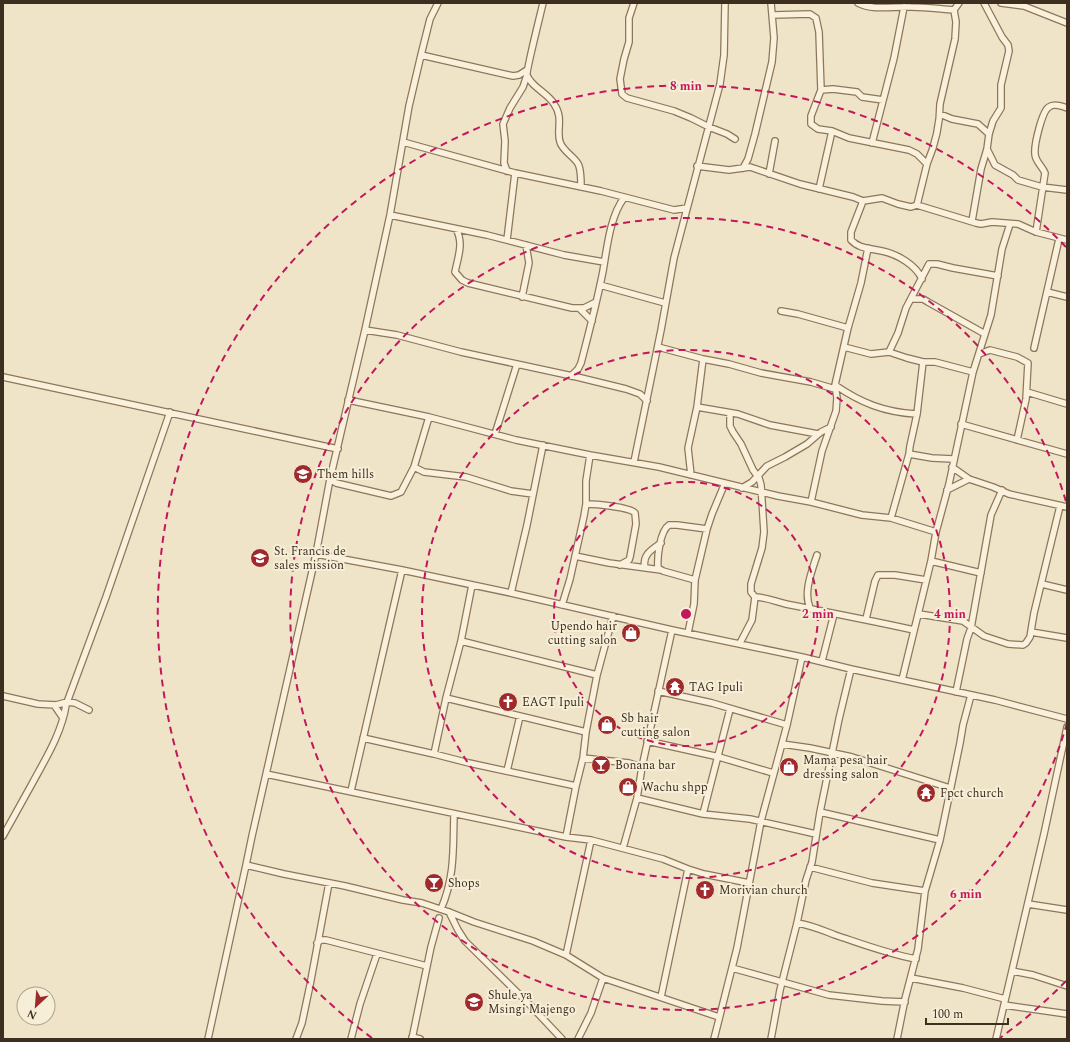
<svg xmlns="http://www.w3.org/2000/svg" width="1070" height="1042" font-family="Spectral,serif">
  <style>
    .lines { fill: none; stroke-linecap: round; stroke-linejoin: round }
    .street-casing { stroke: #8d765c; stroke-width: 8 }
    .street { stroke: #faf1dc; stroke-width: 5.5 }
    .ring { fill: none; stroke: #c2185b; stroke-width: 2; stroke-dasharray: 7 5 }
    .labels { text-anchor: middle; stroke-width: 4; stroke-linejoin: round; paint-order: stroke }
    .poi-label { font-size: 12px; fill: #3d2e20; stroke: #f7eed8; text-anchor: start }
    .centre { fill: #c2185b; stroke: #f7eed8; stroke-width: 2 }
    .ring-label { font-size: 12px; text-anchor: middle; font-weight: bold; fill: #c2185b; stroke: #f7eed8; stroke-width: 4; stroke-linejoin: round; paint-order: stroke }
  </style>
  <rect width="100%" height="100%" fill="#f0e4c8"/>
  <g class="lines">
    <g class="street-casing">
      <path id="street" d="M543,3C541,12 526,71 527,75C531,87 548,93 554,104C564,118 556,130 560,142C563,152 577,158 579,166C581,172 581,181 581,187
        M634,3L629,18V42L624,59L620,79L622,94L627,98L674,111L691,118L709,127L727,134L735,139
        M858,3C873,11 894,6 911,7C925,7 940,9 954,10L959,3
        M1001,3L1024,6L1067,23
        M773,15L810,14L816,18L819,32L821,90L811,116V124L818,129L832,131L849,138L909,150L917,154L927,164L917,205
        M421,55L513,76L519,75L527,70
        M821,90L833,89L857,92L862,97L883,100
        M940,114L952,119L978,124L989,134
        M403,142L515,173L601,191L674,210L687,208
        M872,143L894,58L904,7
        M987,149L995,165L1013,175L1018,180L1042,187L1067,190
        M927,164C935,145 940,125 940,104L955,39L956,22L954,10
        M697,166L729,170L750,167L800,184L853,197L863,201L882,198L898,204L911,207L917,205L976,223L981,224L992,222L1018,224L1036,232L1067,240
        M743,168L748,159L755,134L772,62L774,38L771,3
        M507,171L504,163L505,141L503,124L510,108L523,87L527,75
        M769,174L775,141
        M819,189L832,131
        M863,201L851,232V240C859,249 870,248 882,251C897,254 916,265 922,279
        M390,215L487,235L564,255L604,262
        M972,221L981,169L987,149L989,134L993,121L1001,108V85L1009,51L1008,45L1002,37L984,3
        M456,229C464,243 458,257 455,272L462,280L468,283L572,308H584L596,302
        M1036,232L1045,173C1042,166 1035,161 1035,154C1034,145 1042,111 1049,107C1054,103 1062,106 1067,108
        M507,240L515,173
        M600,285L665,303
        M1047,292L1067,297
        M522,297L529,263L526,245
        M912,299H923L928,302L985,334
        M580,309L592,321
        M781,311L798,314L848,328
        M365,330L397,335L461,352L577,377L626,389L640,394L647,401
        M658,347L703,359L729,364L761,373L811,382L835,389
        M844,347L871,354L889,352L898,333L906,308L929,264H937L953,268L998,276
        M1034,348L1059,239
        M889,352L907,358L923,362H935L973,372
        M979,354L990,350L1017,357L1028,363L1026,399L1017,440
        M571,376L578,369L581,363C589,332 597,302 603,271C607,248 610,216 624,198
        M3,377L338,449
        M835,385C861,403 884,412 916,414
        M1027,392L1067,404
        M348,400L429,417L516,440L590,455L659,467L778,496L811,502L862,515L891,518L936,532
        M697,407L738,414L770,425L818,434
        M730,413V426L733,432L741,444L753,470L759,478L761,485L764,532L762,548L751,584V592L755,597L752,620L740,643
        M961,424L1067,454
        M495,434L517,364
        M909,454L932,458L953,459
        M634,462L661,330L674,258L720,84L724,55L725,3
        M414,467L424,472L466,477L511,491L533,494
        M952,467L969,479L993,487L1009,494L1067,507
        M691,475L688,448L697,407L703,359
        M330,479L336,483L391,496L401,492L414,467L429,417
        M742,488L752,482L767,466L785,457L807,444L821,432L831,427
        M947,490L969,479
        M811,502L822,451L836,411L837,398L835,385L848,328L861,283L868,248
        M586,504C595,504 630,507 635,513L636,524L630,557L629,560L620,565
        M891,518L909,454L910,446L917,414L923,362
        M316,554L402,570L511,593L672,630L802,657L851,669L995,700L1067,719
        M575,556L609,563L661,570
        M931,561L981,573
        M645,568C642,555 651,550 661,543
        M695,580L663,571L658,568C657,557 660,531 669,525H677L707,529
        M1042,584L1067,590
        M511,593L527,525L543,445
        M755,597C767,597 779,603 791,605C832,613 873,621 914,630
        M562,605L570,579L584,516L586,504V481L590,455
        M810,608C803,592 812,571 817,555
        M919,614L963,621L984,636L1008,644L1023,645L1026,643L1030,637L1034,613L1060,506
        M613,616L597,675L586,732L583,758L576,786L566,837L591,840L663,859L688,869L704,874L749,883
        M866,619L875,581L878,575H895L926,580
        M1031,632L1067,638
        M688,633L694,604L695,580L707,529L712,514L725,483
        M461,641L597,675
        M822,661L834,614
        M902,680L931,561L936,532L949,484L973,372L991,315L1002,249L1010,224
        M658,691L712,703L787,725
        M956,692L967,639L971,628L991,515L1002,490
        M3,696L38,704L56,705L67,702L75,703L89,710
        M446,698L586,732
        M54,705L63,718
        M363,738L434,754L469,763L576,786
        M647,741L719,757L773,773
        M782,744L810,748L852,757L950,788
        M434,754L446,698L461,641L472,585
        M583,758L629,763L642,767
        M507,771L520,716
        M266,774L566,837
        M351,791L402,570
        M637,798L703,814L750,819L816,834
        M820,812L940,840
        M703,814L730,709
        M3,836C13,818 23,800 33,782C46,758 62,732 66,705L106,597L170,412
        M591,840L566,955L603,978L719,1017
        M623,848L637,798L642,767L672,630
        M246,865L284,874L345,886L403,900L422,903L449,912L474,922L533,941L566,955
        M810,867L872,883L925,891
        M1028,904L1067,910
        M441,909C455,877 453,848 454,814
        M449,912L458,930L465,941L531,1006L562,1039
        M797,923C811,925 822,930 835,935C862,944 888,954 916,959
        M317,943L321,940H326L427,966
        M732,968L829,995L882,1001L905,1002
        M1012,971L1033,975L1067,986
        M911,978L963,988L1005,999
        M661,997L688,869
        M1004,1005L1067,1014
        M412,1037L420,1039
        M208,1039L246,865L252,836L316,554L330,479L365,330L390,215L409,106L421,55L430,19L438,3
        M296,1039L302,1023L310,985L329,883
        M351,1039L360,1004L377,954
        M412,1039L431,947L439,918
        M578,1039L591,1013L603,978
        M714,1039L737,948L761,821L787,725L802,657
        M771,1039L780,990L797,923L806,880L812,862L820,812L839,719L851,669
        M897,1039L905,999L918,949L925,891L940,840L960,743L963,725L971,695
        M996,1039L1044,834L1067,727"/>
    </g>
    <use href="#street" class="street"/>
  </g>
  <g class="ring">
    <circle cx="686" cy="614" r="132"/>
    <circle cx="686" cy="614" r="264"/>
    <path d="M1067 723A396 396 0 1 1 1067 505"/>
    <path d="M1066 981A528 528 0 0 1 1000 1038M372 1038A528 528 0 1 1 1066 247"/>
  </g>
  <defs>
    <g id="school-disc" transform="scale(1)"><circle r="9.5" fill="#9e2a2b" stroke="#f7eed8"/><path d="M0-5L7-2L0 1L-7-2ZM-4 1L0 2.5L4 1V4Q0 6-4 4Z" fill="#fff"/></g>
    <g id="shop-disc" transform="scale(1)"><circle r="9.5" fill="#9e2a2b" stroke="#f7eed8"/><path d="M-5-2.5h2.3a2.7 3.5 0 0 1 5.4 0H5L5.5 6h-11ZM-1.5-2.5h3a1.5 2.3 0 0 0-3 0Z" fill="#fff"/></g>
    <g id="temple-disc" transform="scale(1)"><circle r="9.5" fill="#9e2a2b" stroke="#f7eed8"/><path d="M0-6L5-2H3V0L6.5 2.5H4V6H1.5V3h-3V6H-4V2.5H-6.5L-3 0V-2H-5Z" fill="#fff"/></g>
    <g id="church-disc" transform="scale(1)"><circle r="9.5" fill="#9e2a2b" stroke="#f7eed8"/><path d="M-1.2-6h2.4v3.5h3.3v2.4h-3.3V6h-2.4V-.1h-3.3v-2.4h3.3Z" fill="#fff"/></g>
    <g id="bar-disc" transform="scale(1)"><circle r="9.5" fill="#9e2a2b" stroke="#f7eed8"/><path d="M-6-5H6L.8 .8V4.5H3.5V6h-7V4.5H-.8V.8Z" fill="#fff"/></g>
  </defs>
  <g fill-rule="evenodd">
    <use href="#school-disc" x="303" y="474"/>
    <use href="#school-disc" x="260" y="558"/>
    <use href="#shop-disc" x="631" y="633"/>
    <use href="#temple-disc" x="675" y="687"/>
    <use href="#church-disc" x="508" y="702"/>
    <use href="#shop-disc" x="607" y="725"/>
    <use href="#bar-disc" x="601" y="765"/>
    <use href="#shop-disc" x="789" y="767"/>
    <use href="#shop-disc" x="628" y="787"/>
    <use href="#temple-disc" x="926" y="793"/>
    <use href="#bar-disc" x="434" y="883"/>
    <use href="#church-disc" x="705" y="890"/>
    <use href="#school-disc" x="474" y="1002"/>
  </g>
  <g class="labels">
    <g class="poi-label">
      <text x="317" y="478">Them hills</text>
      <text x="274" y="555">St. Francis de<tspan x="274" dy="14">sales mission</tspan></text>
      <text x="617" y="630" text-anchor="end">Upendo hair<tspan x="617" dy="14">cutting salon</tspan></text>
      <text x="689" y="691">TAG Ipuli</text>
      <text x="522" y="706">EAGT Ipuli</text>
      <text x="621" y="722">Sb hair<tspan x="621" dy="14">cutting salon</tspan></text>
      <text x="803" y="764">Mama pesa hair<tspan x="803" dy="14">dressing salon</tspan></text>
      <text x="615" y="769">Bonana bar</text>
      <text x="642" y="791">Wachu shpp</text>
      <text x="940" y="797">Fpct church</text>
      <text x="448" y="887">Shops</text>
      <text x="719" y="894">Morivian church</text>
      <text x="488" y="999">Shule ya<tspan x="488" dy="14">Msingi Majengo</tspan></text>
    </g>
  </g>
  <circle cx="686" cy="614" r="6" class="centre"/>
  <g class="ring-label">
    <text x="686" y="90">8 min</text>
    <text x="818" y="618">2 min</text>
    <text x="950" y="618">4 min</text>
    <text x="966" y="898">6 min</text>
  </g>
  <rect width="1070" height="1042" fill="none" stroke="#3d2e20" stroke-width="8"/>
  <g transform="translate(36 1006) rotate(206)"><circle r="19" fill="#f7eed8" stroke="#ada18e"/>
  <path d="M0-3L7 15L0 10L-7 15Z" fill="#9e2a2b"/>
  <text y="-6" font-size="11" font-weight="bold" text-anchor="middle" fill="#3d2e20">N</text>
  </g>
  <path d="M926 1018v6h82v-6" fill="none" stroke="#3d2e20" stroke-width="2"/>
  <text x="932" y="1018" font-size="12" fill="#3d2e20" stroke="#f7eed8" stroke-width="3" paint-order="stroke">100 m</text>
</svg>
